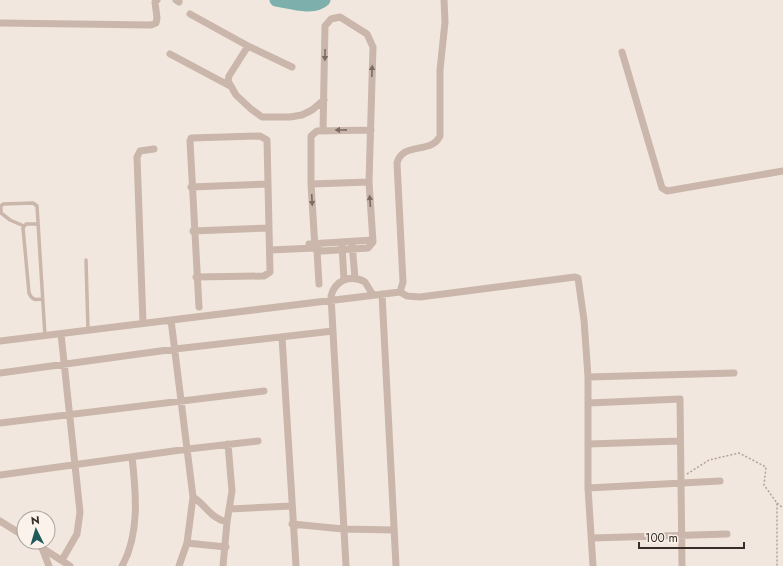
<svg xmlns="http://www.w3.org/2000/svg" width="783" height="566" font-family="Jost,sans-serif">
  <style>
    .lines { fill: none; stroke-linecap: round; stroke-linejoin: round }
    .river { stroke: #7dafad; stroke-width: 13 }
    .path { stroke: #b6a094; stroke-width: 1.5; stroke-dasharray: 2 2; stroke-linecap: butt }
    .service { stroke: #cab6aa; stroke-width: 3.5 }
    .minor { stroke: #cab6aa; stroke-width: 7 }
    .oneway { fill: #7a6b63 }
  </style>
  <rect width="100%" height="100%" fill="#f2e7de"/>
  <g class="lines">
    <path class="river" d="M276,0C289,2 314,10 324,0"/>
    <path class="path" d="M687,474L709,460L739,453L766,467L764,485L777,503V566
      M777,503L783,508"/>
    <path class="service" d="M38,224H26L23,228L29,293C32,300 35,300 42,299
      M24,226L10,220L1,213V206L3,204L33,203L37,206L45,336
      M86,260L88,330"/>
    <path class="minor" d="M176,0L179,2
      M190,14L248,46L292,67
      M0,23L151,25L156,23L157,18L155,2L157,0
      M248,46L229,76L228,81L236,95L251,109L262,117H290L302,115L312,110L324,100
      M622,52L662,188L667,191L783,171
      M170,54L230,86
      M311,184L369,182
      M191,187L268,184
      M193,231L269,228
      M309,244L373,240
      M352,244L355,278
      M342,246L344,280
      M315,248L311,184V136L317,131L371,130
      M270,250L315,248L322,251L368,248L373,242L369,182L373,47L367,34L340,17L331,19L325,26L323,131
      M317,250L319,284
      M196,277L264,276L270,272L267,140L260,136L191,138L190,141L199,307
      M400,292L407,296L420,297L575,277L578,278L584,320L588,377V488L593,566
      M382,294L396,566
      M171,320L193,497L187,543L179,566
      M143,323L137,157L140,151L154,149
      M61,334L80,512L77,534L62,560
      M282,337L296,566
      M0,341L400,292L403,282L397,163C403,141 431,155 440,136V70L445,22L444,0
      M0,373L175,349L333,331
      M588,377L734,373
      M589,403L680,399L682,566
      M0,423L264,391
      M589,444L680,441
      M0,475L188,449L258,441
      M588,488L720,481
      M193,497C206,505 211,519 227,522
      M229,509L291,506
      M0,521L24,536
      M292,524L343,529L394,530
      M592,538L727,534
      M33,542L70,566
      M187,543L226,547
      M42,548L49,566
      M122,566C140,534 136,492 132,457
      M223,566L227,522L232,491L228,444
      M346,566L331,296C335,280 351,274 365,282L373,295"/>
  </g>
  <defs><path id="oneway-solid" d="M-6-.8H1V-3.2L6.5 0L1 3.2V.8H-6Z"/></defs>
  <g class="oneway">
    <use href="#oneway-solid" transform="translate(325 55) rotate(91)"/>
    <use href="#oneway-solid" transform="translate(372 71) rotate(-88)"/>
    <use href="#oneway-solid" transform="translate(341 130) rotate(179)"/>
    <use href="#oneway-solid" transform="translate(312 200) rotate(87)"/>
    <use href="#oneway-solid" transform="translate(370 201) rotate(-94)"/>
  </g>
  <g transform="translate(36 530) rotate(355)"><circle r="19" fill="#faf2eb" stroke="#aca39d"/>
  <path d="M0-3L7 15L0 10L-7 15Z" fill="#1f5958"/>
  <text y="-6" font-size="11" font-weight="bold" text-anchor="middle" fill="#382d29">N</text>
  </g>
  <path d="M639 542v6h105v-6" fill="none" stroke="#382d29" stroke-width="2"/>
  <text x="645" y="542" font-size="12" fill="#382d29" stroke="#faf2eb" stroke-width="3" paint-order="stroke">100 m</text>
</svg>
